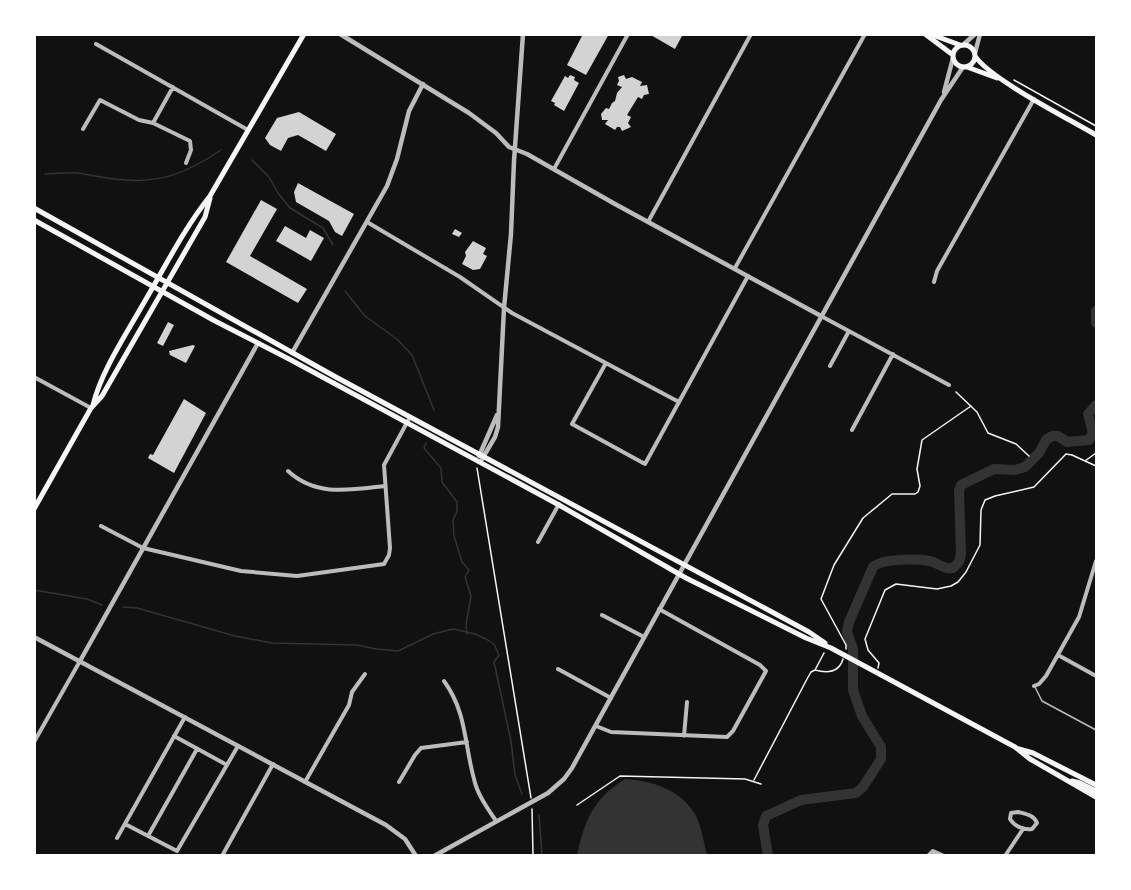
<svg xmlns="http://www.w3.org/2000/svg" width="1131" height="890" font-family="Helvetica,sans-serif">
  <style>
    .water { fill: #333 }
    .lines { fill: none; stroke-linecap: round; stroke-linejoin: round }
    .stream { stroke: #333; stroke-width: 1.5 }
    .river { stroke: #333; stroke-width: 10 }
    .building { fill: #d3d3d3 }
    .path { stroke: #f5f5f5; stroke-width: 1.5 }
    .service { stroke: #bcbcbc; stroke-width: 1.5 }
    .minor { stroke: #bcbcbc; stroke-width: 4 }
    .tertiary { stroke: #bcbcbc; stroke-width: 4.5 }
    .secondary { stroke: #f5f5f5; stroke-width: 5 }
  </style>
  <rect width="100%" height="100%" fill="#111"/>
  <path class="water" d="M625,779C652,781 680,789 695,814C701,825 704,843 707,855H577C585,820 593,799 625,779Z"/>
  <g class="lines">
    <path class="stream" d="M252,160L269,177L278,193L290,208L323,228L333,245
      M45,174C56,174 68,172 78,173C91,175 103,178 115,179C158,185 187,173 221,150
      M345,291L365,316L398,340L412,355L434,410
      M426,443L424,448L441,468L442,482L457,502V511L453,520L454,536L462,562L469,570L465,577L471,596L466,625L467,634
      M34,590L87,599L102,605
      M123,607L137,608L235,636L272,643L357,645L376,649L398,651L433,634L453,629L475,634L488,640L494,644L499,655L494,662L511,741L515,775L522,794
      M539,815L542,856"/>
    <path class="river" d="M1096,311V323
      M768,856L763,825L766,816L801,800L856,793L863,787L881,759V747L862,716L853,690V649L847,632L849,622L873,567C882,558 918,559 930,561C939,563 944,570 953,568L959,562L961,554L959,491L961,485L994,469L1015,470L1025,467L1039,453L1046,440L1052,436H1058L1067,442L1089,440L1093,433L1088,414L1096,405"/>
  </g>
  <path class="building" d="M583,34H609L586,75L567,65Z
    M649,34H683L675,49Z
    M570,75L575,77L574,80L579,83L564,111L554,105L555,103L551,101L565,76L568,78Z
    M624,75L626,79L632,77L642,82L640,86L647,85L649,94L644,95L642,99L638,97L627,115L631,117L628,123L631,127L622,131L620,127H617L615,130L605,124L608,120H602L601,114L606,108L609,109L612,103L615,101L617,93L622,87L617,85L619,81L618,77Z
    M299,112L336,134L326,151L298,135L288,138L281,151L270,145L265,138L277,118Z
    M298,183L354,214L342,236L335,232L329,221L296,202L294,192Z
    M261,200L277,209L250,256L307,289L298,303L226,262Z
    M285,226L306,238L310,230L324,238L311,261L276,241Z
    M455,229L462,233L459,237L452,234Z
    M473,241L486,248L483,254L487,256L480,269L473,270L462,264L466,256L465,252Z
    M168,322L174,325L163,346L157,343Z
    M193,345L195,346L186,363L170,355L169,351Z
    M184,399L206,413L174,473L148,458L150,454L153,455Z"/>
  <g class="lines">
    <path class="path" d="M1014,80L1096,126
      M956,392L977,412L988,433L1016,444L1029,456
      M1096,453L1085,461L1096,466
      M477,468L531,798
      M846,649V645L821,599L834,565L863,518L892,494H915L918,492L920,486L917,469L922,440L971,406
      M878,668L879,663L868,650L865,639L885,590L896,584L937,589L951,586L958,582L966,572L980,545L981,510L985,500L995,496L1034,487L1066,454L1072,455L1085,461
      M815,670C826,673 839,673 843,659
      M754,780L807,679L811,672L815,670L824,653
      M577,805L620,776L745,779L761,784
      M532,809L533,856"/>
    <path class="service" d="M1035,687L1042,701L1096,730"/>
    <path class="minor" d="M96,44L248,130
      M153,123L173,87
      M83,129L100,100L139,120L153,123L190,141L191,150L186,163
      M554,169L628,34
      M367,222L460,277L512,313L679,402
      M648,222L751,34
      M735,268L865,34
      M934,282L937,271L1034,99
      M821,316L949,385
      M606,363L572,424L645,464L748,276
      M830,366L849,331
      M34,377L91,408
      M852,430L893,354
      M288,471C316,497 350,490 385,486
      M101,526L143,548L241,571L297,576L384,564L389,555L390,548L384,465L410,417
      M538,542L559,504
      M602,615L644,637
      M1058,655L1096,676
      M558,669L611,698
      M444,681C467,713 464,743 474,779C477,794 488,809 496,821
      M1034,686L1039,684L1046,676L1079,617L1096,561
      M596,726L611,732L727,737L733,731L766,671L760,665L659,609
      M174,736L227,765
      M684,736L687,702
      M34,742L80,661
      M305,782L349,705L352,692L365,674
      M399,782L415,755L421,748L467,742
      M1018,812C1026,814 1034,815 1037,823L1032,829C1024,830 1015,827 1010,819L1011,813Z
      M125,824L177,851L238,746
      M148,836L197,749
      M117,838L185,717
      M222,856L273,764
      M928,856L933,851L944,856
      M1005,856L1023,829"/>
    <path class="tertiary" d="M340,34L469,113L496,133L509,147L527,154L615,204L821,316
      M963,45L975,34
      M975,53L980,34
      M944,92L953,58
      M292,353L387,186L397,159L409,111L423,84
      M479,456L497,415
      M482,459L495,437L498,427L504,308L511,234L514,161L523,34
      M34,637L386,825L405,839L416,856
      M80,661L258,343
      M434,856L548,793L564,779L572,768L941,100L963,67"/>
    <path class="secondary" d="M925,34L953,55
      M930,34L960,45
      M953 56a11 11 0 1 1 22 0a11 11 0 1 1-22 0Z
      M975,56C990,79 1069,119 1096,135
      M967,67L997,78
      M34,208L334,376L809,632L825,643
      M34,220L215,321L289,359L559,505L686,578L806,638L831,648L1015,747L1030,759L1096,797
      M93,405C101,372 125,336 142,306C164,269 183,230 210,196L304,34
      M34,509L91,408L102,396L205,217L210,198
      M1019,749L1033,753L1096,785
      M1072,781L1080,783L1096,791"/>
  </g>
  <rect width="1131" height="890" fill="none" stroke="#ffffff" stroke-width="72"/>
</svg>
